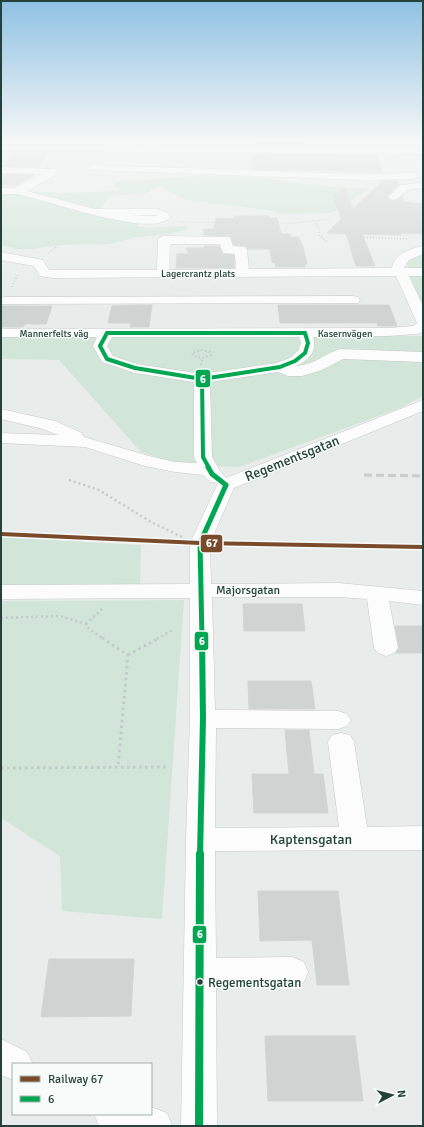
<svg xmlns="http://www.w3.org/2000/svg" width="424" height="1127" font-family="Signika,sans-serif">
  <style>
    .green { fill: #d1e6d8 }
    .building { fill: #cfd4d2; stroke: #d1d6d4 }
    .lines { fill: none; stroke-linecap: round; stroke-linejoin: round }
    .minor-casing { stroke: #c5cac8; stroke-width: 1 }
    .path-far4 { stroke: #c3ccca; stroke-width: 1; stroke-dasharray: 1 1.5; stroke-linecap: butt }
    .path-far3 { stroke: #c3ccca; stroke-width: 1.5; stroke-dasharray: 1 2; stroke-linecap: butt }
    .path-far2 { stroke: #c3ccca; stroke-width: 2; stroke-dasharray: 1.5 2.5; stroke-linecap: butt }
    .path-far1 { stroke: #c3ccca; stroke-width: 2.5; stroke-dasharray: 2 3; stroke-linecap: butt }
    .path { stroke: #c3ccca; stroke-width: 3; stroke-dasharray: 2.5 3.5; stroke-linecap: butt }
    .minor { fill: #fcfcfc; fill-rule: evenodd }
    .rail { stroke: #c9cdcc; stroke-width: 3; stroke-dasharray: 8 4; stroke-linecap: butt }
    .bus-1-far3-casing { stroke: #f7fbf9; stroke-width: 6 }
    .bus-1-far2-casing { stroke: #f7fbf9; stroke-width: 8 }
    .bus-1-far1-casing { stroke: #f7fbf9; stroke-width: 9 }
    .bus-1-casing { stroke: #f7fbf9; stroke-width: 11 }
    .bus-1-far3 { stroke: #00a651; stroke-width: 4 }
    .bus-1-far2 { stroke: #00a651; stroke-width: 5 }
    .bus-1-far1 { stroke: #00a651; stroke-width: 6 }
    .bus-1 { stroke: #00a651; stroke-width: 8 }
    .rail-1-casing { stroke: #f7fbf9; stroke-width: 3 }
    .rail-1 { fill: #7a4b2a; fill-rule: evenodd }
    .bus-dot { fill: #24423a; stroke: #f7fbf9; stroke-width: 1.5 }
    .labels { text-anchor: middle; stroke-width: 3; stroke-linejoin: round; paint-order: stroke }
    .far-street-label { font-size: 10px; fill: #24423a; stroke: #f7fbf9 }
    .street-label { font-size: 12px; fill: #24423a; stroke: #f7fbf9 }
    .near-bus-label { font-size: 13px; fill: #24423a; stroke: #f7fbf9; text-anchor: start }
    .near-street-label { font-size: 14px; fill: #24423a; stroke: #f7fbf9 }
    .line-badge { stroke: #f7fbf9; stroke-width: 1.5 }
    .badge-label { font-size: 11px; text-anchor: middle; font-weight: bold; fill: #fff }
  </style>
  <rect width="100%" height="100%" fill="#e8edeb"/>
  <path class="green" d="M226,175L274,178L288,182L330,187L369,188L365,192L355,197L346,208L328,213L299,214H284L266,210L187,200L160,187L152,189L148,193L110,196L99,210L145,213L150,216L135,226L149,228L187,226L186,230L170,234L137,237L109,244L61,245L32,249H16L1,245V192L25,191L62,193L120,191L119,189L114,186L116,182L176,177Z
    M423,254V306L407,271V261L417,255Z
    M423,336V396L400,408L239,467L194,466L172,462L141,452L59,360L1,359V337Z
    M1,537L141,545L140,588L1,585Z
    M184,600L162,919L62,911L60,856L1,818V601Z"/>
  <path class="building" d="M253,141L306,142V146L253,145Z
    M14,153H47L39,167L3,166Z
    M253,154L376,155L383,172L253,169Z
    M1,174L34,175L17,185H1Z
    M382,181H398L399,184L387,197L392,201L397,200L402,196L404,202L423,204V234L400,233L401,235L362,234L375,266H356L346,234L327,233L341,219L333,194L345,189L353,209Z
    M234,216H269L270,218H277L281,234H290L291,237H298L303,247L307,264H304L305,267H276L275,263L272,262L270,249H248L245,246L234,245L230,236L204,235V229H214L216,218L234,219Z
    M204,246H219L223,254L234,255V268H176L177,254H188L186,248H204Z
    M141,305H152L149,327H130L131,323H108L112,306Z
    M278,305H389L397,326H378L377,323H280Z
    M1,306H52L46,324H25L23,327H1Z
    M243,604H302L305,631H244Z
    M395,626H423V653H396L399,648Z
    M248,681H311L315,709H249Z
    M285,730H309L314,774H323L328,813H254L252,774H289Z
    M258,891H338L349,985H317L312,940L260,941Z
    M49,959H134L131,1016L41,1017Z
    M265,1036H355L363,1101H268Z"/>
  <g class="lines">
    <g class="minor-casing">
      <path id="minor" d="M1,145L423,148V154L1,151Z
        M92,165L362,174L414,173L419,176L414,179L362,180L89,170L87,168Z
        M1,167L55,169L56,173L55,175L27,191L95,209H157L168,213L170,217C153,240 43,198 16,194C11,194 6,194 1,194V188H15L42,174L1,173ZM129,215H155L157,216Z
        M420,183L423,184V188L407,190L397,199L393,200L388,197L400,185Z
        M164,236L230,237L233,246L245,247L247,250L249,269L392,268C393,254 411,249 423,246V254L409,260L404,267L405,268H423V276H409L423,306V332L417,334L388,336L313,337C318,351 308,361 295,366C313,366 324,354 340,349L423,352V362L343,359L322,370L302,376H288L278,372L210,382L212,457L220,471L226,478L423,400V411L234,488L210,543L211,584L339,583L423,591V605L389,601L398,648L394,653L386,656L378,653L374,648L367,599L339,597H212L215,710L338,711L347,714L351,720L347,726L338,729L216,728L215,828L339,827L328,742L332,735L341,733L350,735L354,742L367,827L423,826V850L215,851L216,958L292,957L304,962L308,972L304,982L292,987L216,988L217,1126H181L186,840L190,719V598L1,599V585L190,584V543L218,483L210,482L203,475L175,472L145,466L85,447L1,443V433L58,435L43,429L1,419V409L55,421L82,433L84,437L149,456L175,462L197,463L194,457V382L135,373L102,362L93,346L97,337H1V329L388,328L413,326L417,323L396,276L53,278L40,276L34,266L1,260V252L43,260L49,270H157L158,240L160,237ZM170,244H220L223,253L235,254L236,269L169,270ZM112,337H299L301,343L298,351L290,358L277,363L202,374L137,364L113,356L107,346Z
        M353,296L358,297L360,300L358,303L1,304V298L5,297Z
        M1,1039L27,1052L33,1064H13V1080L1,1075Z
        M151,1107L167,1113L172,1126H99L94,1114H151Z"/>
    </g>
    <path class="path-far4" d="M178,222L292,223L329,219
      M317,226L316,223L320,220"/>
    <path class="path-far3" d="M316,225L320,228L319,235L327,242
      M358,237L408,239
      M48,253L56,247
      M12,287L18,274"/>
    <path class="path-far2" d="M201,350L210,352L211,355L203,358L193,356L192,353Z
      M201,365L203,358"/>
    <path class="path-far1" d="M69,480L99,490L151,522L182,537
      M1,618L60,616L86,624L88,628L104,639
      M86,624L102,609
      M157,639L174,629"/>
    <path class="path" d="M102,638L128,655L118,767
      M128,655L159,638
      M1,768L167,767"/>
    <use href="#minor" class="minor"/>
    <path class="rail" d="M364,475L423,476"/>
    <g class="bus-1-far3-casing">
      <path id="bus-1-far3" d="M107,333L100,346L107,359L135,368L202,379L280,367L295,361L305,353L308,343L305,333
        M107,333H305
        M202,379L203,457L209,468"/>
    </g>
    <g class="bus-1-far2-casing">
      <path id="bus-1-far2" d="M208,467L212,474L226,485
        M202,639L200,543L226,485"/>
    </g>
    <g class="bus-1-far1-casing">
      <path id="bus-1-far1" d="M200,855L203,719L202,638"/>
    </g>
    <g class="bus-1-casing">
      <path id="bus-1" d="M199,1126L200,854"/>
    </g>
    <use href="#bus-1-far3" class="bus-1-far3"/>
    <use href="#bus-1-far2" class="bus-1-far2"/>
    <use href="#bus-1-far1" class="bus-1-far1"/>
    <use href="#bus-1" class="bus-1"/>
    <g class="rail-1-casing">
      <path id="rail-1" d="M1,532L200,541L423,545V549L200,545L1,536Z"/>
    </g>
    <use href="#rail-1" class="rail-1"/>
  </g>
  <linearGradient id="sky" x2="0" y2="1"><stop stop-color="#8fc1e3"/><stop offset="0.47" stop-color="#f5f7f6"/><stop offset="1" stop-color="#f5f7f6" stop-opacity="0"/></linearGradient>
  <rect width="424" height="299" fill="url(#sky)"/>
  <circle class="bus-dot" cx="200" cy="982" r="3.5"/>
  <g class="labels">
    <g class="far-street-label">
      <text x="198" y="277">Lagercrantz plats</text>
      <text x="54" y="337">Mannerfelts väg</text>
      <text x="345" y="337">Kasernvägen</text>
    </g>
    <g class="street-label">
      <text x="248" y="594">Majorsgatan</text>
    </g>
    <g class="near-bus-label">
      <text x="208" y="987">Regementsgatan</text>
    </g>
    <g class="near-street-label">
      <text transform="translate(292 458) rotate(-22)" y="5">Regementsgatan</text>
      <text x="311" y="844">Kaptensgatan</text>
    </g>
  </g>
  <g class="line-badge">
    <rect x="195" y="369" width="16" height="19" rx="4" fill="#00a651"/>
    <rect x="200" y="534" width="23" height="19" rx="4" fill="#7a4b2a"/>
    <rect x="194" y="631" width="15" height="20" rx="4" fill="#00a651"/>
    <rect x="192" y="925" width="15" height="19" rx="4" fill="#00a651"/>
  </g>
  <g class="badge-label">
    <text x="203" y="383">6</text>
    <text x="212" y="547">67</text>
    <text x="202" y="645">6</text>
    <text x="200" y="938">6</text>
  </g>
  <rect width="424" height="1127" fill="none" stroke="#24423a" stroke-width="4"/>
  <rect x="12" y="1063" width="140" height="52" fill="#f7fbf9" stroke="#a3b1ad"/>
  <rect x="20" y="1076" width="20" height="6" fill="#7a4b2a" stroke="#a3b1ad"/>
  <text x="48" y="1083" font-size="12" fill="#24423a">Railway 67</text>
  <rect x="20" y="1096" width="20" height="6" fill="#00a651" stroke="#a3b1ad"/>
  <text x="48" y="1103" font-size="12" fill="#24423a">6</text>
  <g transform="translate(392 1095) rotate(83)" stroke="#f7fbf9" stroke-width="3" paint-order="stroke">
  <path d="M0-3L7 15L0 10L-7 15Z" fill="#24423a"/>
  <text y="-6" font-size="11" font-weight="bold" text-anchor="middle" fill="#24423a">N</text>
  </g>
</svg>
